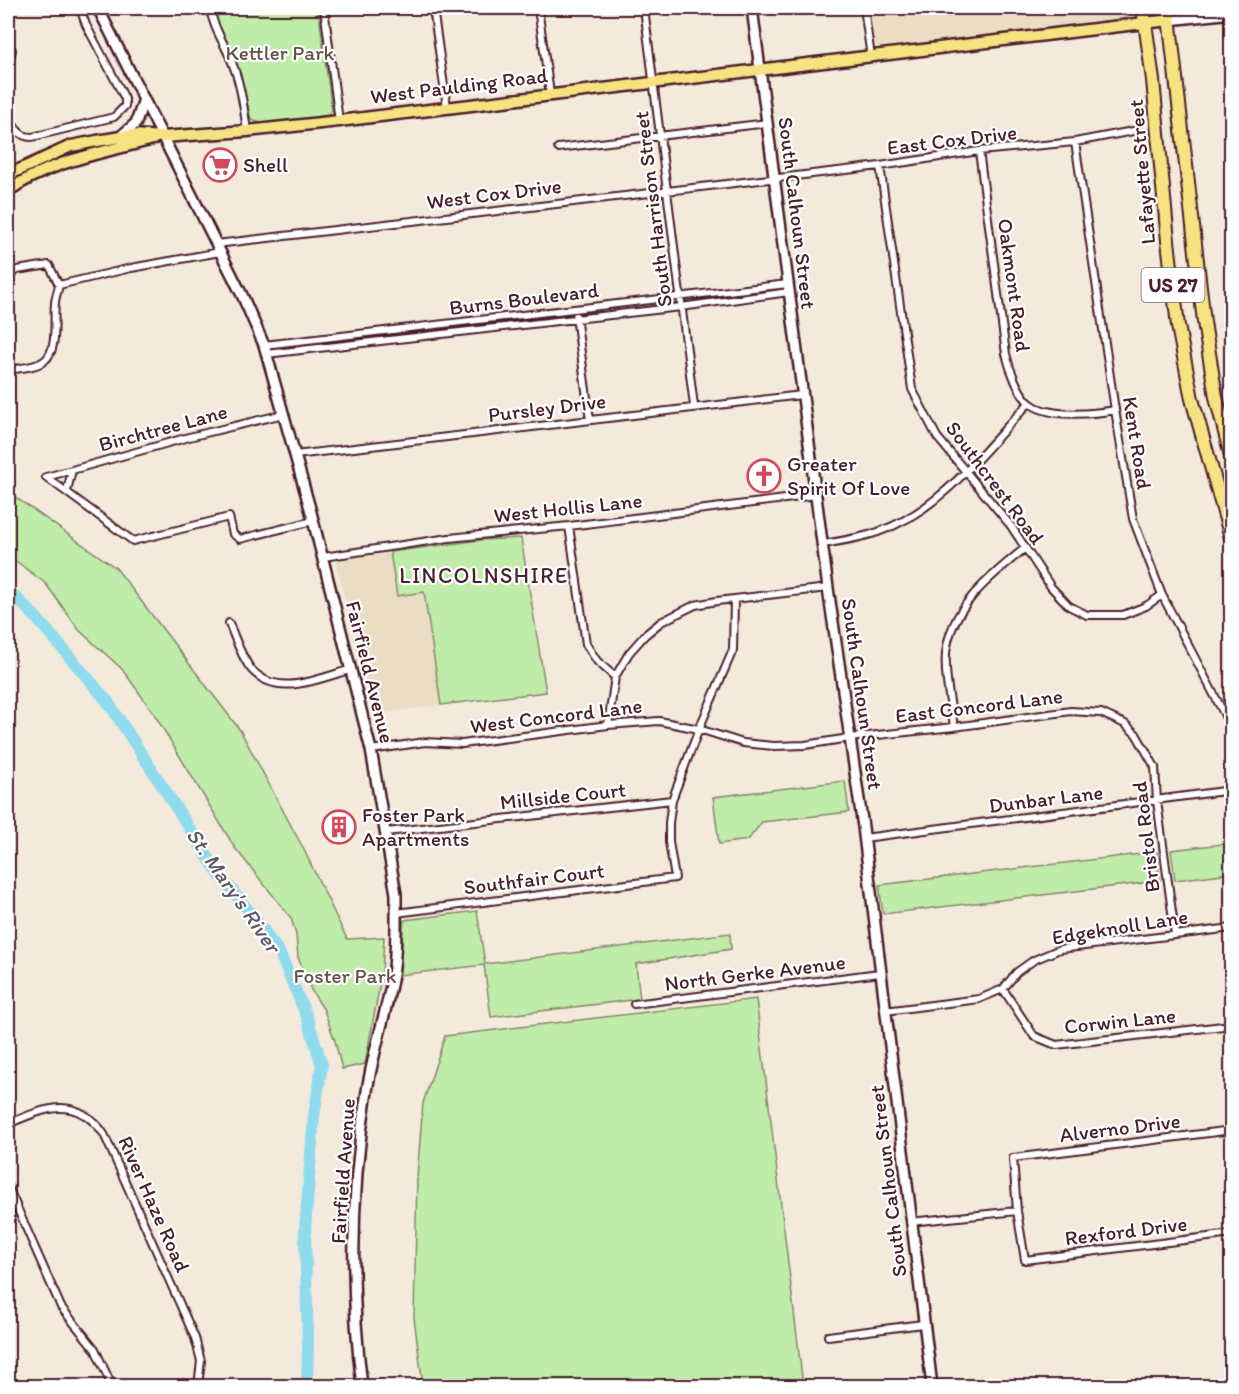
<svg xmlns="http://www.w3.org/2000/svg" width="1239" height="1394" font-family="Itim,sans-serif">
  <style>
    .built { fill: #ebdcc4 }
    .green { fill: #bfeca9; stroke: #84866a; stroke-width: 1.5 }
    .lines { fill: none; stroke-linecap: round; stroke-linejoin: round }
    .river { stroke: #8edbee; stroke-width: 12 }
    .street-casing { stroke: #4a1f2b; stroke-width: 10 }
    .secondary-casing { stroke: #4a1f2b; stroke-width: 14 }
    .primary-casing { stroke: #4a1f2b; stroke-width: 15 }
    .highway-casing { stroke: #4a1f2b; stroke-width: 16 }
    .street { stroke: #fff; stroke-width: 6 }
    .secondary { stroke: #fff; stroke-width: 9 }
    .primary { stroke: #f7e281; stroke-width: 10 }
    .highway { stroke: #f7e281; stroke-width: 12 }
    .labels { text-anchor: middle; stroke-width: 4.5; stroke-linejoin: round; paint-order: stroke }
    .shield { fill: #fff; stroke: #80626b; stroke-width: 1.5 }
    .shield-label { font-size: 20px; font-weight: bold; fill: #4a1f2b }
    .park-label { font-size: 21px; fill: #67524a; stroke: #fff }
    .street-label { font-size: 21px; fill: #4a1f2b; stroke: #fff }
    .poi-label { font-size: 21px; fill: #4a1f2b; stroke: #fff; text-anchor: start }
    .neighbourhood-label { font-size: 22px; letter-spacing: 1.5px; fill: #4a1f2b; stroke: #fff }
    .water-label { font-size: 22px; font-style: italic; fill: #5e5766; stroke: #fff }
  </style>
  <rect width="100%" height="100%" fill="#f3eadc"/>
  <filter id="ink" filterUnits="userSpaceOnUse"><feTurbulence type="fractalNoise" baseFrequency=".0167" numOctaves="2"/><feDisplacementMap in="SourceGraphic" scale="12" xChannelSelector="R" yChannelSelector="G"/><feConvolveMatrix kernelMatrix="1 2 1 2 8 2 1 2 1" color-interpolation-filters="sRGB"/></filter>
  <g filter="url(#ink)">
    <path class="built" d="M870,8H1127L1128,14L1126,18L1121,19L879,49L875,45Z
      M390,552L397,596L423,592L441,705L373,714L371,697L336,564L338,560Z"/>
    <path class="green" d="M214,8H318L332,111L329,115C309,118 268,127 251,120L242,79L229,46L218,24Z
      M8,492L116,568L240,730L303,848L347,939L384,937L382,973L365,1064L342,1069L335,1041L324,1010L311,990L298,957L296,935L291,918L235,848L153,712L122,669L79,630L46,584L8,555Z
      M521,538L546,692L441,705L424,592L397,596L390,552L481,540Z
      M845,781L849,812L762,822L748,840L719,844L713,797Z
      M1231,843V873L1175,880L1171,850Z
      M1157,852L1160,881L883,914L879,885Z
      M477,911L485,964L730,933L731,949L636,964L640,999L491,1017L484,965L399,975L404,920Z
      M756,999L803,1386H423L414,1318L417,1177L423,1103L445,1036Z"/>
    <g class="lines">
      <path class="river" d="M8,590L34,615L108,702L219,874L257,921L280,954L307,1017L322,1065L314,1116L305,1229L308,1346L307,1386"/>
      <g class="street-casing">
        <path id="street" d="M210,8C213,29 226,45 233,65C241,86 244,109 247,131
          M324,8L339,121
          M433,8L447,107
          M538,8L550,94
          M644,8L694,406
          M864,8L871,57
          M8,31V33
          M8,69L12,50
          M8,114C13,125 18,137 32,137L114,117L125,106V99L121,91L86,25L80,8
          M1075,142L1115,410L1133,519L1162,595L1232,729
          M558,148L768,123
          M979,151L1006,354C1009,367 1019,396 1031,404C1050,418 1093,414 1115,410
          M880,166L912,389L937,437L1011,526L1051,587L1069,606L1087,615H1123L1146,606L1162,595
          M216,244L880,166L979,151L1075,142L1133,131
          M8,276L17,270L49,265L59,285C58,291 55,298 55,303C53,319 59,350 44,361C34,368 19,368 8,370
          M59,285L131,268L220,252
          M576,316L590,420
          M264,345L788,284
          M266,354L681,307L789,292
          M295,455L802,395
          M46,477L133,541L229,517L233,534L240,539L313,521
          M46,477L72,470
          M67,491L72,470L189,437L284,414
          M569,526L586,644L597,661L615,677
          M823,544C842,541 861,538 878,532C942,510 984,450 1029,403
          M323,557L449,538L569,526L817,495
          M229,623C235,638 241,656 251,669C277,699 320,678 352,669
          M608,725L615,677L629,653L645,635L661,622L695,605L717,601L828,588
          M954,727C951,704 944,677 946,653C951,606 991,576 1025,548
          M371,750L425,742L462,744L608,725L659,721L699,729L743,743L774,746L805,745L849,738L954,727L1071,711L1101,713L1125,724L1136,734L1155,767L1157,801L1175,934
          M386,832L672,800
          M864,838L1232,790
          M396,913L675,878L669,842V823L672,800L699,729L733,650L734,599
          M1003,989L1034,1036L1056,1045L1232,1025
          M634,1004L880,973
          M885,1011L979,999L1003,989L1017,972L1034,960L1060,949L1232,928
          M8,1124C45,1108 76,1094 104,1134L195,1338L201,1361L198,1386
          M1232,1130L1013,1158L1017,1211L1025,1260L1232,1234
          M8,1187L61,1307L95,1349L112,1386
          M910,1222L1017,1211
          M828,1336L923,1324"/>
      </g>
      <g class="secondary-casing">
        <path id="secondary" d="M98,8L242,295L264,345L311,512L371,750L396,894C396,920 397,949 393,975C386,1014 373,1052 367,1091C351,1188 350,1289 362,1386
          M752,8L828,588L863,827L932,1386
          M1169,20L1232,13
          M121,136L136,123L144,99"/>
      </g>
      <g class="primary-casing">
        <path id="primary" d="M8,175L71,146L97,141L133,135L162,137L247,131L339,121L1169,20
          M8,191C51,160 103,153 153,139"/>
      </g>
      <g class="highway-casing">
        <path id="highway" d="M1143,8L1153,80L1168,241L1178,326L1192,399L1232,541
          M1168,8L1204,322L1216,397L1232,460"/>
      </g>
      <use href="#street" class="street"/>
      <use href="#secondary" class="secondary"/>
      <use href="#primary" class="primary"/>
      <use href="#highway" class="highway"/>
    </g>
  </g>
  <defs>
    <g id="supermarket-ring" transform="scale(1.725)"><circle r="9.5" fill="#fff" stroke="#d1495b" stroke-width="1.5"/><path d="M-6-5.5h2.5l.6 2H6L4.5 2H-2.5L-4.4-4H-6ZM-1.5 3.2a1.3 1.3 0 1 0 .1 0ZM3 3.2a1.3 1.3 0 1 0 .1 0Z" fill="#d1495b"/></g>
    <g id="church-ring" transform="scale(1.725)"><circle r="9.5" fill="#fff" stroke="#d1495b" stroke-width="1.5"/><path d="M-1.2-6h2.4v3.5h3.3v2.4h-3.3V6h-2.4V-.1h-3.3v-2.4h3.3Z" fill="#d1495b"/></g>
    <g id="building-ring" transform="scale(1.725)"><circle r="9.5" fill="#fff" stroke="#d1495b" stroke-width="1.5"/><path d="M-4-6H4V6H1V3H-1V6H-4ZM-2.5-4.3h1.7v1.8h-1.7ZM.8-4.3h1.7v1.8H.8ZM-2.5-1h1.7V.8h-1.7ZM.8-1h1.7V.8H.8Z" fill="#d1495b"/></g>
  </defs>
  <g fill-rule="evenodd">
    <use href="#supermarket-ring" x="220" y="165"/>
    <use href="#church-ring" x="764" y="476"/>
    <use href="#building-ring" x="339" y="827"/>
  </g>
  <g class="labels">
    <rect class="shield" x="1141.5" y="268" width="63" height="34" rx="4.5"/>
    <g class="shield-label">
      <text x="1173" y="292">US 27</text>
    </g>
    <g class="park-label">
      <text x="280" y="60">Kettler Park</text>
      <text x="345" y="983">Foster Park</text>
    </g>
    <g class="street-label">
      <text transform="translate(459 86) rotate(-7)" y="7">West Paulding Road</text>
      <text transform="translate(952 140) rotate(-7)" y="7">East Cox Drive</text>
      <text transform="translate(1142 172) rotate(-95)" y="7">Lafayette Street</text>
      <text transform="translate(494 194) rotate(-7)" y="7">West Cox Drive</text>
      <text transform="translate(653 209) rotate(-97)" y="7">South Harrison Street</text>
      <text transform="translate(797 213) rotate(83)" y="7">South Calhoun Street</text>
      <text transform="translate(1014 285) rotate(82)" y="7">Oakmont Road</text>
      <text transform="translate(524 299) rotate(-7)" y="7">Burns Boulevard</text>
      <text transform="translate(547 408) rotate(-7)" y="7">Pursley Drive</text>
      <text transform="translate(163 428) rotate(-15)" y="7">Birchtree Lane</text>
      <text transform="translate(1137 443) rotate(81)" y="7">Kent Road</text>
      <text transform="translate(995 483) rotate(53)" y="7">Southcrest Road</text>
      <text transform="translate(568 508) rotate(-6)" y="7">West Hollis Lane</text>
      <text transform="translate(370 672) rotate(76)" y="7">Fairfield Avenue</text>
      <text transform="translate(862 694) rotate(82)" y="7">South Calhoun Street</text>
      <text transform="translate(979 706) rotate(-7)" y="7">East Concord Lane</text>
      <text transform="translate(556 716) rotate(-7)" y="7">West Concord Lane</text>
      <text transform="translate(563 796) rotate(-6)" y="7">Millside Court</text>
      <text transform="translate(1046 799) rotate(-7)" y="7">Dunbar Lane</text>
      <text transform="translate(1146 837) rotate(-97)" y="7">Bristol Road</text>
      <text transform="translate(534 879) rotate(-7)" y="7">Southfair Court</text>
      <text transform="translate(1120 927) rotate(-9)" y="7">Edgeknoll Lane</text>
      <text transform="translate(755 973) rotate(-7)" y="7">North Gerke Avenue</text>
      <text transform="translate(1120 1021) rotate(-6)" y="7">Corwin Lane</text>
      <text transform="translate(1120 1128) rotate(-7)" y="7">Alverno Drive</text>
      <text transform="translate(343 1171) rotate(-86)" y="7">Fairfield Avenue</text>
      <text transform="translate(888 1181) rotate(-97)" y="7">South Calhoun Street</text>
      <text transform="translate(154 1204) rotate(66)" y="7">River Haze Road</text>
      <text transform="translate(1126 1231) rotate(-7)" y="7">Rexford Drive</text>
    </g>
    <g class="poi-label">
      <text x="243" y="172">Shell</text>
      <text x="787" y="471">Greater<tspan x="787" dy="24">Spirit Of Love</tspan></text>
      <text x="362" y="822">Foster Park<tspan x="362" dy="24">Apartments</tspan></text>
    </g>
    <g class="neighbourhood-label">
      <text x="484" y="583">LINCOLNSHIRE</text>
    </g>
    <g class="water-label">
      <text transform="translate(234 890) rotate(55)" y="8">St. Mary's River</text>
    </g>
  </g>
  <rect width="1239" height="1394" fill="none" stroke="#fff" stroke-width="30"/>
  <rect x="15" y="15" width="1209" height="1364" fill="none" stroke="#4a1f2b" stroke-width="2" filter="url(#ink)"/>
</svg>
